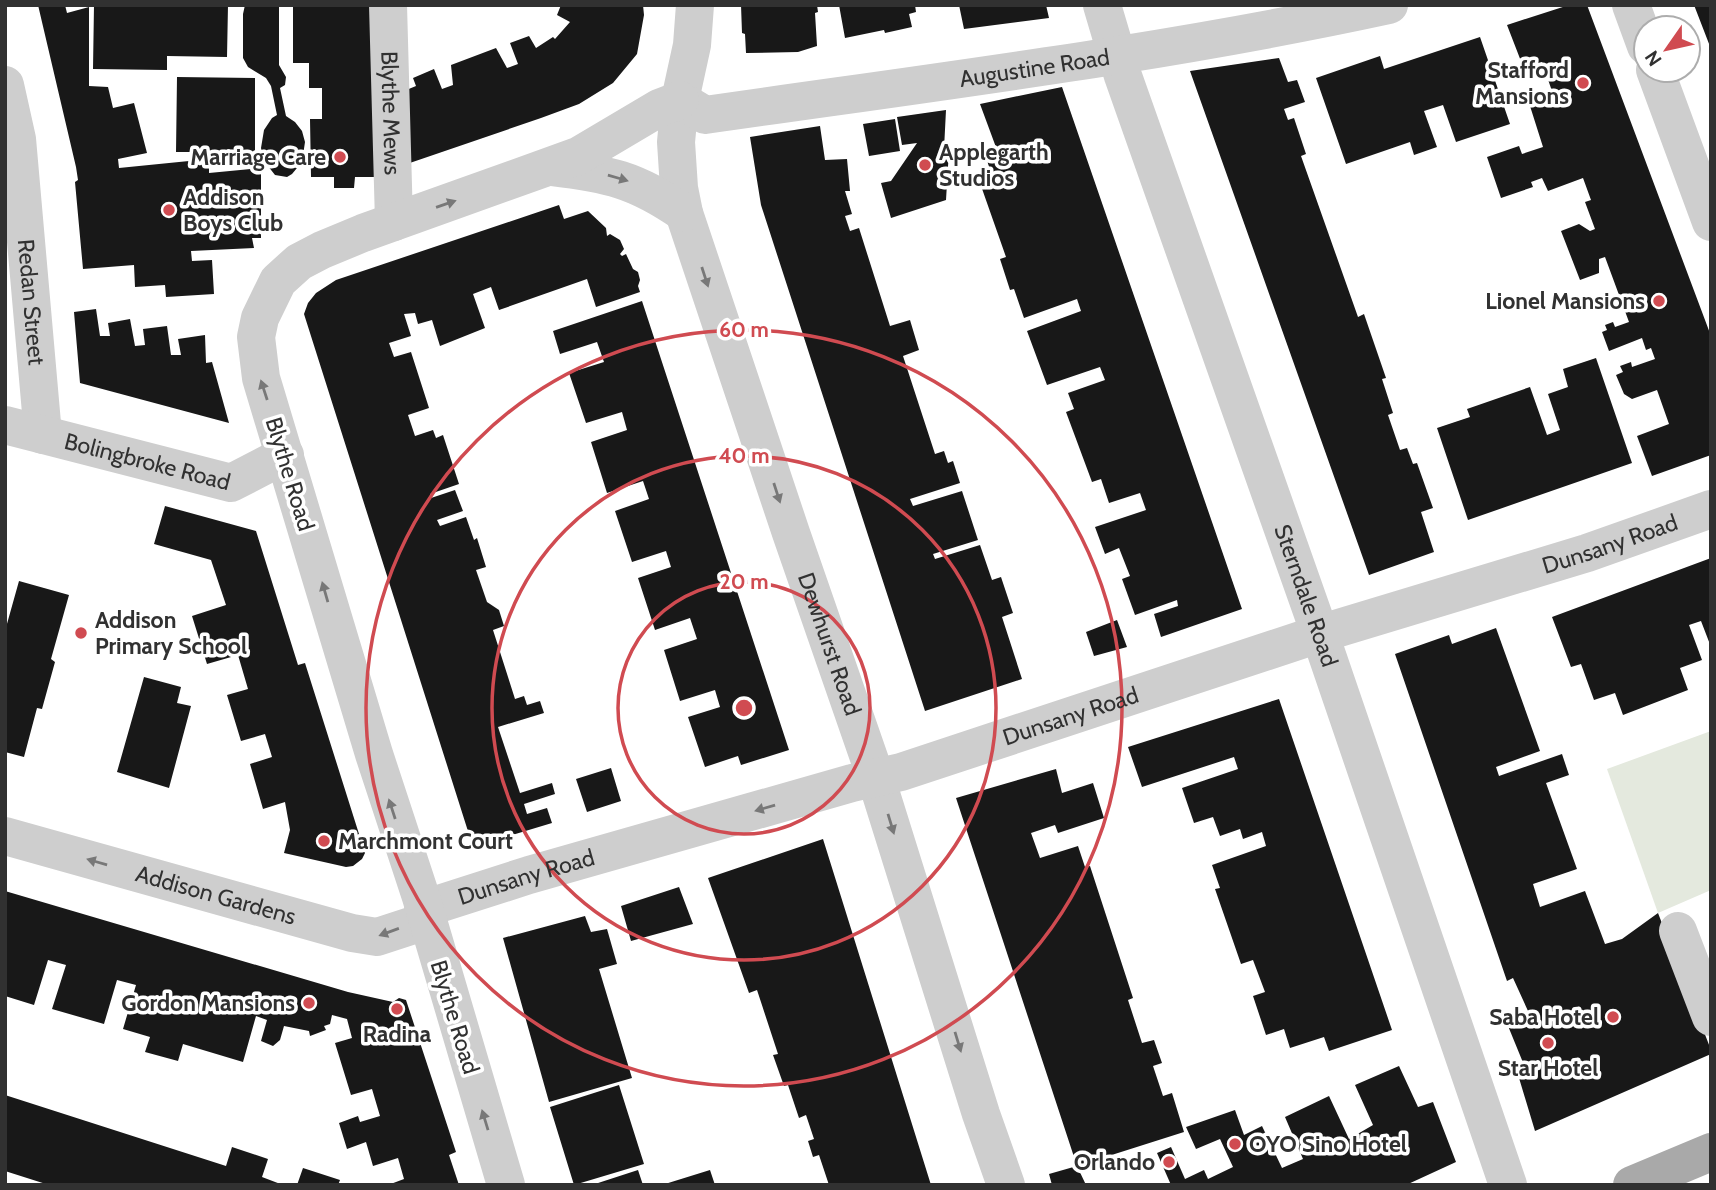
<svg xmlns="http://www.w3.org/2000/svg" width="1716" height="1190" font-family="Cabin,sans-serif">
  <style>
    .green { fill: #e4e9de }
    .building { fill: #181818 }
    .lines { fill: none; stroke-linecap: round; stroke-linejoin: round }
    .minor { stroke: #cecece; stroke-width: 38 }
    .major { stroke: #a9a9a9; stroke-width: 38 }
    .oneway { fill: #787878 }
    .ring { fill: none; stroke: #d04b51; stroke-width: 3.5 }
    .poi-dot { fill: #d04b51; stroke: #fff; stroke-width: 2.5 }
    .labels { text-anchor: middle; stroke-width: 7; stroke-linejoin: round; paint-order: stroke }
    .street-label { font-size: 23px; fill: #313131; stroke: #fff }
    .poi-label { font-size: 23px; font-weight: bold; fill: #313131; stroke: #fff; text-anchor: end }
    .centre { fill: #d04b51; stroke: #fff; stroke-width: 3.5 }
    .ring-label { font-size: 21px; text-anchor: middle; font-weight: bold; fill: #d04b51; stroke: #fff; stroke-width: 7; stroke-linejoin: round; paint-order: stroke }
  </style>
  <rect width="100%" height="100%" fill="#fff"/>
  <path class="green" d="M1711,731V890L1658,913L1607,769Z"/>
  <path class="building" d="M38,5H65L67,13L89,7V86L108,87L113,108L134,103L147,153L118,159L119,168L209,159V173L261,168V238H252L254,248L191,251L192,261L212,260L214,294L166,297L165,285L135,287L134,265L83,269L75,182L78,180L76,167Z
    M94,5H228L227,57L167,56V70L93,69Z
    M245,5L279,6V65L286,77L285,85L280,88L286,116L295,122L302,131L305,142L302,162L292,174L287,177L275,175L264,161L261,148L264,130L272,118L277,115L271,86L266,78L248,67L243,58V14Z
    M293,5H378L379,177H355L354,188H334V177H311L310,119H322V88H309V63H293Z
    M561,5H643L644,15L637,54L613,83L579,104L541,118L401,166L399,93L416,86L413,78L434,69L442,89L453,85L451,65L496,48L507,68L518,64L510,43L529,36L536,48L553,37L555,39L570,22L557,15Z
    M741,5H817L818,12L815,13L817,46L798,52L746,53L745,34L742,33Z
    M839,5H915L916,12L909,14L912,27L885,33L884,30L845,38Z
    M959,5H1046L1049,18L964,29Z
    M1569,5H1587L1711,336V455L1652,476L1637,436L1669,424L1657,390L1632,399L1624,394L1616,375L1623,372L1620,366L1631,362L1632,367L1655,359L1651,348L1646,350L1642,338L1609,351L1602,332L1607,330L1605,325L1613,322L1615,327L1629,322L1605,257L1599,259V273L1580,280L1561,231L1579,224L1590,231L1595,229L1585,202L1591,200L1583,178L1548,191L1542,178L1531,182L1533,187L1501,198L1487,157L1519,146L1522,154L1543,147L1530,106L1554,97L1542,62L1524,69L1507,25Z
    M1694,5H1711V49Z
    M1480,37L1510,124L1456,142L1443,105L1424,111L1437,147L1414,155L1410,142L1346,164L1316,78L1380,56L1384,69Z
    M1279,58L1288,82L1297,80L1305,102L1284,109L1288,120L1294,118L1306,154L1301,156L1358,317L1364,314L1386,378L1382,379L1393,413L1388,415L1400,450L1407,448L1413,464L1417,463L1433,508L1421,512L1434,552L1369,575L1190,71Z
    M177,77L255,78V152H176Z
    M1062,87L1242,609L1161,637L1154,614L1178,606L1177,600L1135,615L1122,579L1130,576L1119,548L1105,554L1095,527L1146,510L1140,493L1109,503L1101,479L1092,482L1066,412L1074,409L1068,393L1105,380L1100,367L1047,385L1027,331L1081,311L1077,299L1024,318L1014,289L1010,290L1000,259L1006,257L980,183L993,178L985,155L997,150L980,104Z
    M946,110L944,149L949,150L946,200L891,218L881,183L891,181L917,143L902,145L897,117Z
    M895,119L900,151L869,156L863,124Z
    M820,126L825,160L847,159L850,191H845L852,214L845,216L850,231L859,228L890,326L910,320L919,350L903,356L935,454L944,451L948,463L953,461L960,483L910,499L913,506L962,491L978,540L933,554L935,559L980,545L992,580L1001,577L1013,613L1002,617L1022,679L925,711L761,205L750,137Z
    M559,205L564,219L588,211L606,228L607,236L610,234L620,240L624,249L620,254L622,256L626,254L633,269L638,272L640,280L638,286L640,292L596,307L587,279L499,310L491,287L473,294L485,328L440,346L432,320L418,324L415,313L404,314L411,336L389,343L394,357L411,352L429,408L408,415L415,436L433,430L436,438L443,435L459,484L430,494L431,498L455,490L463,511L437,520L440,526L466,517L474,540L477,538L486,567L476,570L487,602L499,610L504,626L493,630L515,699L524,696L527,705L540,701L544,713L498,727L520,793L552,783L555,794L524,804L527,814L547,808L552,823L473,847L304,314L308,303L316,293L336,280Z
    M642,301L789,750L741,765L738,756L705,767L688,717L720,707L715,690L680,701L664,650L697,639L690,618L655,630L638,578L671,567L666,551L632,562L615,511L649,499L643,481L607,493L591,442L627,430L622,412L586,423L569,373L604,362L597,342L560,354L553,331Z
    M96,309L100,336H110L108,323L130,319L135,346L145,345L143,329L167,326L171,355H181L178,339L205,335L206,363L212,362L229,423L80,383L74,312Z
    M1596,358L1632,463L1468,520L1437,428L1470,417L1467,409L1530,387L1547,435L1560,430L1548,394L1568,387L1563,369Z
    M165,506L256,531L298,665L305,663L365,853L362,859L353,866L346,867L284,853L290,830L285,802L263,809L250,764L272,757L265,734L241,741L227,695L248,689L238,655L207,664L192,616L226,605L211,560L154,544Z
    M1711,558V647L1701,621L1689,625L1702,660L1680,668L1688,690L1623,715L1615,693L1594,700L1581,664L1571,667L1552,617Z
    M19,581L69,595L51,659L55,662L42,709L37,708L24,757L5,752V631Z
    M1117,620L1127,647L1094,656L1086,632Z
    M1496,628L1540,751L1496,767L1499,776L1562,754L1569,775L1546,783L1577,869L1533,884L1540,907L1585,891L1605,944L1622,939L1658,913L1711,1050V1054L1535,1131L1516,1068L1524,1065L1506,1021L1528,1011L1513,978L1507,981L1395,654L1449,635L1452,644Z
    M144,677L181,687L177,703L191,706L169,788L117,772Z
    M1279,699L1392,1030L1329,1051L1324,1037L1290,1048L1284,1029L1266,1035L1253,996L1265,992L1253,960L1241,964L1215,889L1220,888L1212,865L1266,846L1262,832L1243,839L1240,829L1220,836L1213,817L1194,823L1182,788L1238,769L1234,757L1142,787L1128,747Z
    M611,768L621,801L587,812L576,779Z
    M1056,769L1062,793L1093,783L1104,818L1058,833L1055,825L1031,833L1040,858L1078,846L1085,867L1090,866L1133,998L1128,1000L1142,1043L1154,1040L1162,1063L1153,1066L1163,1096L1172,1093L1184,1132L1077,1166L956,798Z
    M823,839L931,1185H829L819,1155L813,1157L808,1141L814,1139L806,1115L799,1118L788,1085L784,1086L773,1055L778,1054L757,990L749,993L708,878Z
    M679,887L693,924L631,941L621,906Z
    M5,891L348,992L393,1002L399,998L406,1000L456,1152L449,1155L459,1185H388L404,1179L398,1158L373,1166L366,1142L347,1149L339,1123L358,1116L360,1122L380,1116L372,1089L351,1095L335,1043L352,1038L347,1019L332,1015L330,1024L324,1026L326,1030L310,1036L309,1031L284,1026L280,1040L273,1046L261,1041L267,1020L256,1016L243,1062L183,1044L178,1061L145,1052L150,1037L123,1029L136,985L117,980L104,1024L52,1009L66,965L48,960L34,1005L5,996Z
    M585,916L591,932L607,929L617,964L599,969L632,1078L549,1102L503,938Z
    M1399,1066L1418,1107L1433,1102L1456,1162L1406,1185H1171L1157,1153L1171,1147L1185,1179L1204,1170L1208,1179L1233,1167L1220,1139L1196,1149L1186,1127L1235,1110L1244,1135L1262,1126L1282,1168L1303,1159L1285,1117L1329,1096L1349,1139L1373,1125L1355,1085Z
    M619,1085L644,1164L574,1185L550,1107Z
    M5,1095L226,1166L232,1147L268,1159L262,1177L283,1185H49L5,1171Z
    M1077,1166L1086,1185H1052L1049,1174Z
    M303,1168L340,1180L338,1185H297Z
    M638,1170L643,1185H595V1184Z
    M710,1170L715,1185H665V1184Z"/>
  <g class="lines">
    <g class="minor">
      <path id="s1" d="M388,5L394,222"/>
      <path id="s2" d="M695,5L692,45L680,100L676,142L679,188L684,213L791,533L876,778L981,1114L1006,1185"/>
      <path id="s3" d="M1102,5L1123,76L1314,617L1508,1185"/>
      <path d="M1631,5L1646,46"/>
      <path d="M1655,70L1711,222"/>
      <path id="s4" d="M5,85L17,139L43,435"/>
      <path id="s5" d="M680,100L705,115C934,82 1163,54 1389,5"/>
      <path d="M551,167C608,174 635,179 684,213"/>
      <path id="s6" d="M5,425L231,483L285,455"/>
      <path id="s7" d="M5,836L352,933L377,937L426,921"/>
      <path id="s8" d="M423,909L529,875L852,783L901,772L1319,634L1587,553L1711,509"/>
      <path d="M1678,931L1711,1017"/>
      <path d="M506,1185L421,897L374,754L261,378L256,337L260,318L278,281L299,262L322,250L363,233L578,156L659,108L680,100"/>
    </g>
    <path class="major" d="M1632,1185L1711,1152"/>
  </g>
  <defs><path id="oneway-solid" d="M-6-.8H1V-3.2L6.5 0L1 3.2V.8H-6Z" transform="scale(1.75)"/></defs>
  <g class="oneway">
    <use href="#oneway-solid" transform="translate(618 178) rotate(16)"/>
    <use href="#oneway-solid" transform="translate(446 204) rotate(-19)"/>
    <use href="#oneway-solid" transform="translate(705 277) rotate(72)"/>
    <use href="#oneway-solid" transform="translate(264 390) rotate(-108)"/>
    <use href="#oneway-solid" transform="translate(777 493) rotate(72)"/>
    <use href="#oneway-solid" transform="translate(325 592) rotate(-106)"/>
    <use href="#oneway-solid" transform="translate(765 808) rotate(164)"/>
    <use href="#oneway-solid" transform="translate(392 809) rotate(-108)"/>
    <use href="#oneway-solid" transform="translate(891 824) rotate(73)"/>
    <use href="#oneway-solid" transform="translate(97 862) rotate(-164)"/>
    <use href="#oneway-solid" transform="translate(389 932) rotate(160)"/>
    <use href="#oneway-solid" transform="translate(958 1042) rotate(73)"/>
    <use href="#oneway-solid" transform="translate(485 1120) rotate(-107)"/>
  </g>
  <g class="ring">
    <circle cx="744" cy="708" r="126"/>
    <circle cx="744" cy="708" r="252"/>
    <circle cx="744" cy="708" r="378"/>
  </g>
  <g class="poi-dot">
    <circle cx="1583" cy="83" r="7"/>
    <circle cx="340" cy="157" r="7"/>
    <circle cx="925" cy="165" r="7"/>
    <circle cx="169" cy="210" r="7"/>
    <circle cx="1659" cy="301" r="7"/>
    <circle cx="81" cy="633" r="7"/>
    <circle cx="324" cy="841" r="7"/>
    <circle cx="309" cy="1003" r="7"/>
    <circle cx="397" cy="1009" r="7"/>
    <circle cx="1613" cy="1017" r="7"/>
    <circle cx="1548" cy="1043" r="7"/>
    <circle cx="1235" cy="1144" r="7"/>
    <circle cx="1169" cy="1162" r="7"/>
  </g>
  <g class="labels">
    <g class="street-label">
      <text dy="8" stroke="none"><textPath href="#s5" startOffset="362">Augustine Road</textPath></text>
      <text dy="8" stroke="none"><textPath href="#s1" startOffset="108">Blythe Mews</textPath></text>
      <text dy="8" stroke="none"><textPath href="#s4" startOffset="219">Redan Street</textPath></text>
      <text dy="8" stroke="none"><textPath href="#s6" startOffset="147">Bolingbroke Road</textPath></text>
      <text transform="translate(290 474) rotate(73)" y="8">Blythe Road</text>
      <text dy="8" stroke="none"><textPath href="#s8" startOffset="1242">Dunsany Road</textPath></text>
      <text dy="8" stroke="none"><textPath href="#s3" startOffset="625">Sterndale Road</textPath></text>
      <text dy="8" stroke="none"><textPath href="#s2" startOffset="665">Dewhurst Road</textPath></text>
      <text dy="8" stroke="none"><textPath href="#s8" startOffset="676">Dunsany Road</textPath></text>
      <text dy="8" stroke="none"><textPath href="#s8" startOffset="108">Dunsany Road</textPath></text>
      <text dy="8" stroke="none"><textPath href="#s7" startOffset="219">Addison Gardens</textPath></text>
      <text transform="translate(455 1017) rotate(73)" y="8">Blythe Road</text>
    </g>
    <g class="poi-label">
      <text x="1569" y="78">Stafford<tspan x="1569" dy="26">Mansions</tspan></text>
      <text x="939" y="160" text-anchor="start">Applegarth<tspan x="939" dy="26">Studios</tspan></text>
      <text x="326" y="165">Marriage Care</text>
      <text x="183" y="205" text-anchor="start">Addison<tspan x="183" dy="26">Boys Club</tspan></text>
      <text x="1645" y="309">Lionel Mansions</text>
      <text x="95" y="628" text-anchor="start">Addison<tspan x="95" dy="26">Primary School</tspan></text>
      <text x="338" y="849" text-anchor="start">Marchmont Court</text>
      <text x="295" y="1011">Gordon Mansions</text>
      <text x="1599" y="1025">Saba Hotel</text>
      <text x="397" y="1042" text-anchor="middle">Radina</text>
      <text x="1548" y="1076" text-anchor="middle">Star Hotel</text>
      <text x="1249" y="1152" text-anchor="start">OYO Sino Hotel</text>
      <text x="1155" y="1170">Orlando</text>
    </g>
  </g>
  <circle cx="744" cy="708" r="10" class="centre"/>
  <g class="ring-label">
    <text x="744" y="337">60 m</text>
    <text x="744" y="463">40 m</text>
    <text x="744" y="589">20 m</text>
  </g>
  <rect width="1716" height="1190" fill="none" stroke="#313131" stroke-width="14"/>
  <g transform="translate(1667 49) rotate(236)"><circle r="33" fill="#ffffff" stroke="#adadad" stroke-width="2"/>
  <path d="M0-5L12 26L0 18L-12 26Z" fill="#d04b51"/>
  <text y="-10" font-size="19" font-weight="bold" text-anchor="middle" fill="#313131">N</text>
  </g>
</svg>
